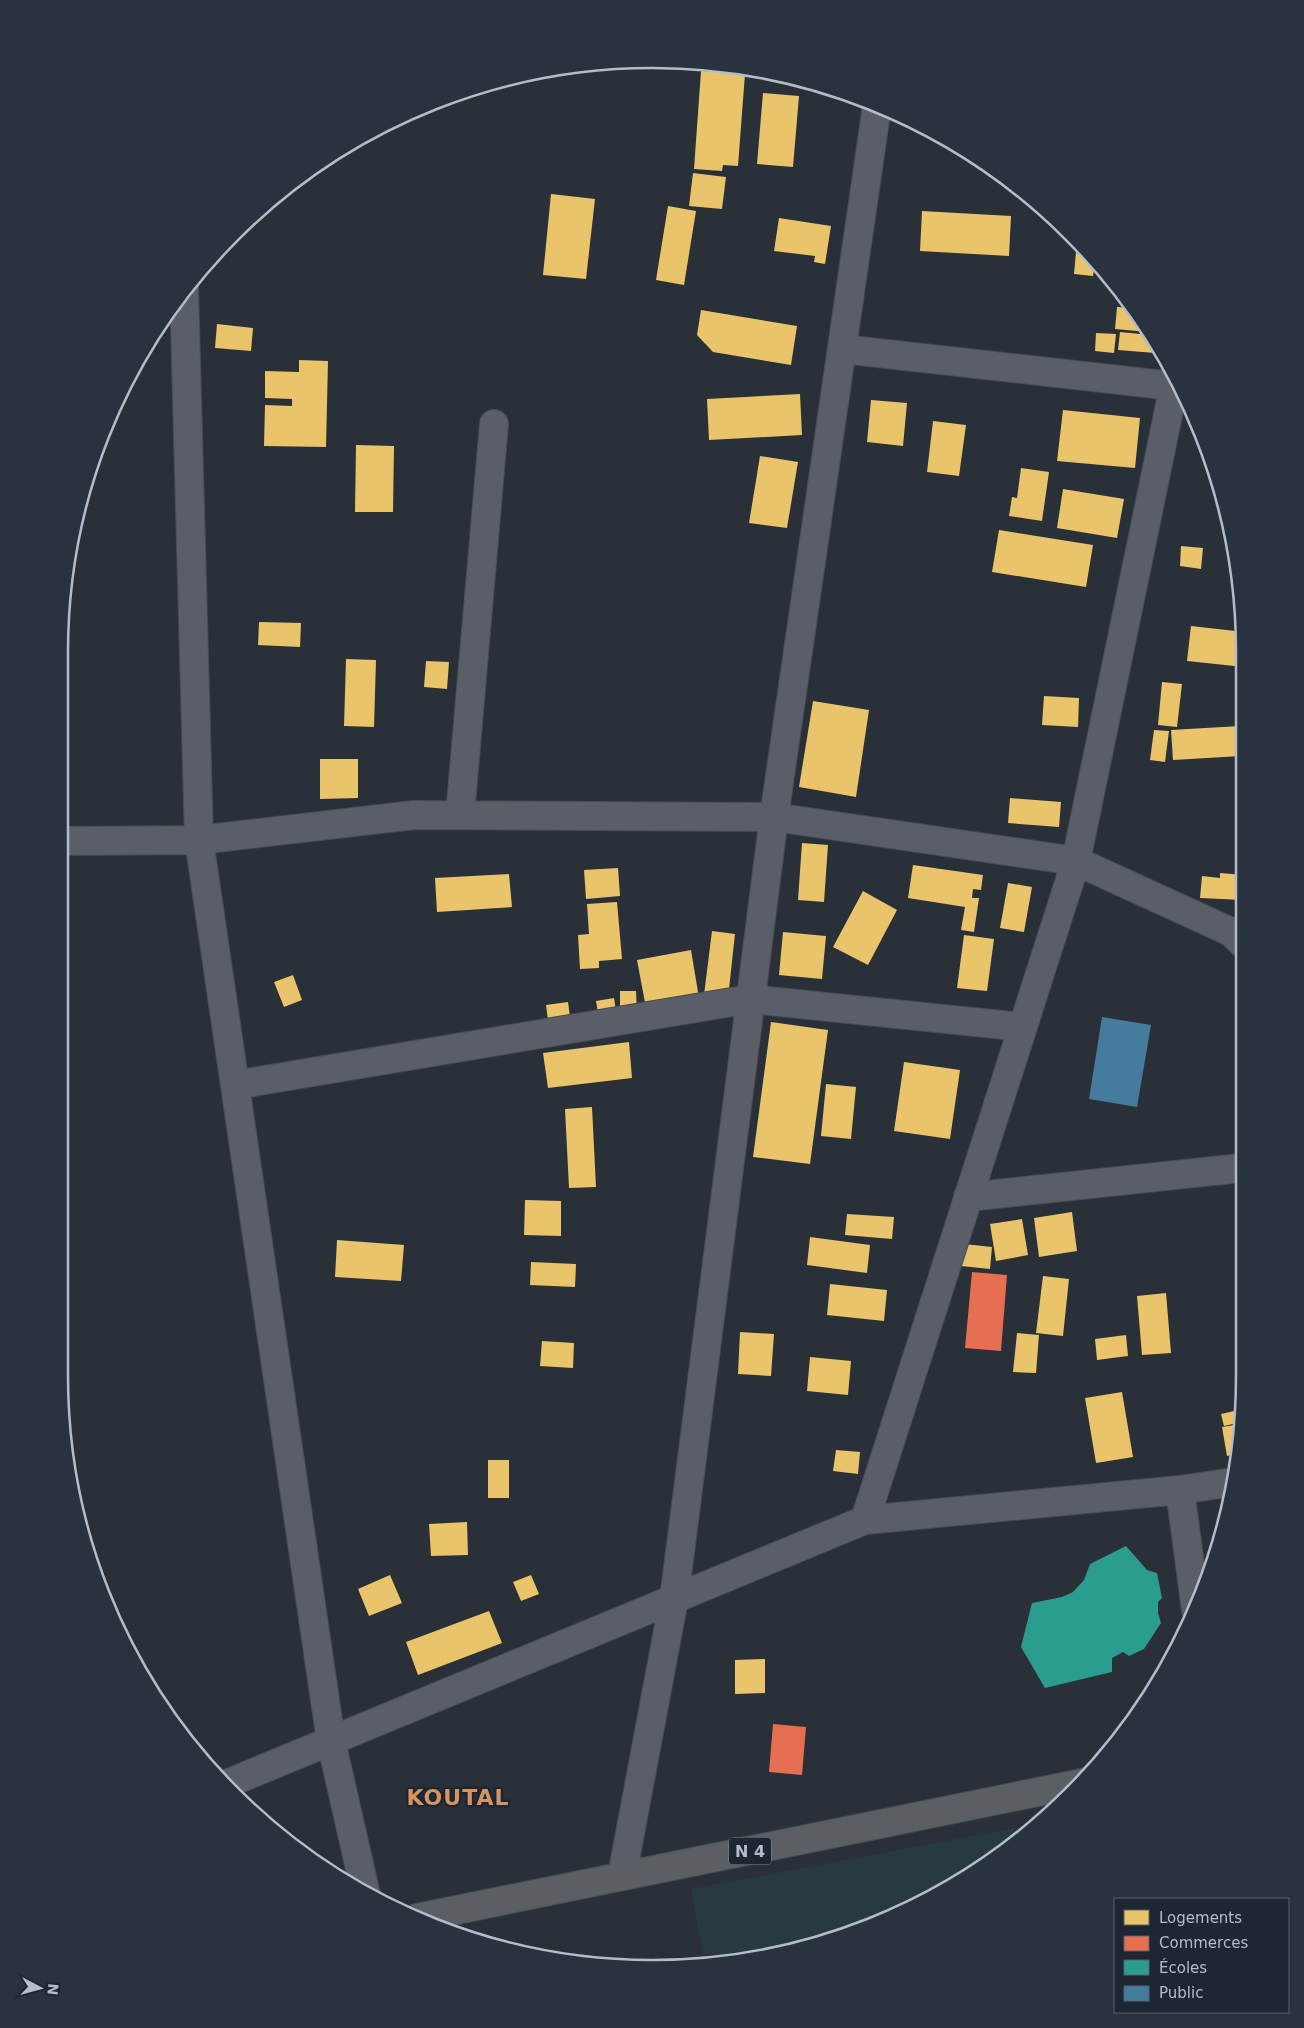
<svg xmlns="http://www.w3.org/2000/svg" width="1304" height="2028" font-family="'DejaVu Sans',sans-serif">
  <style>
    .green { fill: #273a3e }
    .homes { fill: #e9c46a }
    .shops { fill: #e76f51 }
    .schools { fill: #2a9d8f }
    .public { fill: #457b9d }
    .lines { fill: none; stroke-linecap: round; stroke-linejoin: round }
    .minor-casing { stroke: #484c53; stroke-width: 30 }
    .trunk-casing { stroke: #474c53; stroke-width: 30 }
    .minor { stroke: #5a5e66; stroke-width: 28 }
    .trunk { stroke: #5b5f64; stroke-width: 28 }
    .labels { text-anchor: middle; stroke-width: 5; stroke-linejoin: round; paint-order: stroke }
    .shield { fill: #1d2633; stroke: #878f9c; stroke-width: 1 }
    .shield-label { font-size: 16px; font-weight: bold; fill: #b4bcc9 }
    .district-label { font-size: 22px; font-weight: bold; letter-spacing: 1px; fill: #d59563; stroke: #1d2633 }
    .rim { fill: none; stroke: #b4bcc9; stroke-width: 2.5 }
  </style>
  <rect width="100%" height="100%" fill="#2a3038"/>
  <path class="green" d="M1037,1824L982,1869L914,1908L806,1949L729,1964L705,1965L691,1889Z"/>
  <path class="homes" d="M701,71L745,74L738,166L723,165L722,171L694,169Z
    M763,93L799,96L793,167L757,164Z
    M693,173L726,177L722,209L689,206Z
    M551,194L595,199L586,279L543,275Z
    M668,206L696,211L684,285L656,280Z
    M922,211L1011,216L1009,256L920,251Z
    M779,218L831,226L825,264L814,262L815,256L774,251Z
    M1076,252L1085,253L1095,263L1093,276L1074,274Z
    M1117,307L1133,308L1148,332L1115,329Z
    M701,310L797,326L791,365L713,352L697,335Z
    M217,324L253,328L251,351L215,348Z
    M1120,332L1150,335L1156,344L1155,353L1118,350Z
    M1096,333L1116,334L1114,353L1095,351Z
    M299,360L328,361L326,447L264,446L265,405L292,406V399L265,398V371L299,372Z
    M800,394L802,435L709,440L707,399Z
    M871,400L907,403L903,446L867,442Z
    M1063,410L1140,418L1135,468L1057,461Z
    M933,421L966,425L959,476L927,472Z
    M356,445L394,446L393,512H355Z
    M760,456L798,462L787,528L749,523Z
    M1021,468L1049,472L1042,521L1009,516L1012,497L1017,498Z
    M1063,489L1124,499L1117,538L1057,528Z
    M999,530L1093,545L1086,587L992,572Z
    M1181,546L1203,548L1201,569L1180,566Z
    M259,622L301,623L300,647L258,645Z
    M1191,626L1244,632V667L1187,661Z
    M346,659L376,660L374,727L344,726Z
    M426,661L449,662L447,689L424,687Z
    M1162,682L1182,684L1177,727L1158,725Z
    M1044,696L1079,698L1078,727L1042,725Z
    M813,701L869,710L856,797L799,787Z
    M1240,726L1241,756L1173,760L1171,730Z
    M1154,730L1169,731L1165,762L1150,760Z
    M320,759H358V798L320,799Z
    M1010,798L1061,802L1059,827L1008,823Z
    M802,843L828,845L824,902L798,900Z
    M913,865L983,875L981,890L973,889L972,898H979L974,932L961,930L965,907L908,898Z
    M618,868L620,896L586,899L584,870Z
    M1220,873L1243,875V900L1200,898L1202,876L1220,878Z
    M509,874L512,907L437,912L435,878Z
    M1008,883L1032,887L1024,932L1000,928Z
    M863,891L897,910L868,965L833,947Z
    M617,902L622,959L599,961V968L580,969L578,935L589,934L587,904Z
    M712,931L735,934L728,998L704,995Z
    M783,932L826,936L822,979L779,975Z
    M964,935L994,939L987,991L957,988Z
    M691,950L699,998L646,1008L637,960Z
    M293,975L302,1000L284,1007L274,982Z
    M620,991H636L637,1013H620Z
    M614,998L616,1011L598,1013L596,1001Z
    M568,1002L570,1017L548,1020L546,1005Z
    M771,1022L828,1030L810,1164L753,1157Z
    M629,1042L632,1078L548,1088L543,1053Z
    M904,1062L960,1070L950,1139L894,1131Z
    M826,1084L856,1087L851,1139L821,1136Z
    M592,1107L596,1187L569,1188L565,1109Z
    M525,1200L561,1201V1236L524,1235Z
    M1072,1212L1077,1251L1039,1257L1034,1218Z
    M847,1214L894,1217L892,1239L845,1235Z
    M1022,1219L1028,1255L996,1261L990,1224Z
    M810,1237L870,1245L867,1273L807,1265Z
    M337,1240L404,1245L401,1281L335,1277Z
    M964,1244L992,1247L990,1269L961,1266Z
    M531,1262L576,1264L575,1287L530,1285Z
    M1043,1276L1069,1279L1063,1336L1036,1333Z
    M830,1284L887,1290L884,1321L827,1315Z
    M1166,1293L1171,1353L1142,1355L1137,1296Z
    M740,1332L774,1334L771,1376L738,1374Z
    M1017,1333L1039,1335L1036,1373L1013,1372Z
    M1126,1335L1128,1356L1097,1360L1095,1339Z
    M542,1341L574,1343L573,1368L540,1366Z
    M810,1357L851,1361L848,1395L807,1391Z
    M1122,1392L1133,1457L1096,1463L1085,1398Z
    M1234,1411L1237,1423L1224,1426L1221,1414Z
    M1240,1424V1453L1227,1456L1222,1427Z
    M836,1450L860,1452L858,1474L833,1471Z
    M488,1460H509V1498H488Z
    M467,1522L468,1555L431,1556L429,1524Z
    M390,1575L402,1603L369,1616L358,1589Z
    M531,1575L539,1594L521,1601L513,1582Z
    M489,1611L502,1643L418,1675L406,1642Z
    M765,1659V1693L735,1694V1660Z"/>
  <path class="shops" d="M972,1272L1007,1275L1001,1351L965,1348Z
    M773,1724L806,1727L802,1775L769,1772Z"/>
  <path class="schools" d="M1126,1546L1147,1570L1157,1573L1162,1598L1158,1602V1613L1161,1623L1144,1649L1129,1656L1123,1652L1112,1658V1672L1045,1688L1021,1647L1032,1603L1062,1597L1073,1592L1084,1580L1090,1564Z"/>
  <path class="public" d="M1102,1017L1151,1025L1137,1107L1089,1099Z"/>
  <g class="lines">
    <g class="minor-casing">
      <path id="minor" d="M184,288L199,840L331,1741L366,1895
        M842,349L1182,387
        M460,815L494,424
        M64,841L199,840L414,815L774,817L1076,861L1231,932L1242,943
        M235,1085L750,999L1023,1027
        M968,1197L1241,1168
        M1180,1490L1196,1610
        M865,1520L1076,861L1176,376
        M224,1785L865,1520L1180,1490L1233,1482
        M622,1876L674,1599L774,817L877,106"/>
    </g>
    <g class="trunk-casing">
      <path id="trunk" d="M417,1918L1082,1783"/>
    </g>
    <use href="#minor" class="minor"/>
    <use href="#trunk" class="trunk"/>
  </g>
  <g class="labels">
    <rect class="shield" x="729" y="1837.5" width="42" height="27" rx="4"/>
    <g class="shield-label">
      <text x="750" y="1857">N 4</text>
    </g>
    <g class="district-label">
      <text x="458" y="1805">KOUTAL</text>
    </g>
  </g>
  <path d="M0 0H1304V2028H0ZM652 68H652A584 584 0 0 1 1236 652V1376A584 584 0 0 1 652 1960H652A584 584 0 0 1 68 1376V652A584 584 0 0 1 652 68Z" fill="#29323f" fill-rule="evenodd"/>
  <path class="rim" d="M652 68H652A584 584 0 0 1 1236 652V1376A584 584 0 0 1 652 1960H652A584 584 0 0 1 68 1376V652A584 584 0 0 1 652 68Z"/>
  <rect x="1114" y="1898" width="175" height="115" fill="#1d2633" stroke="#59626f"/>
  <rect x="1124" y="1910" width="25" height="15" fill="#e9c46a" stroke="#59626f"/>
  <text x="1159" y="1923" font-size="15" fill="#b4bcc9">Logements</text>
  <rect x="1124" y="1936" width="25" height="15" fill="#e76f51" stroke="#59626f"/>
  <text x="1159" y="1948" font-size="15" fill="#b4bcc9">Commerces</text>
  <rect x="1124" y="1960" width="25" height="15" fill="#2a9d8f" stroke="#59626f"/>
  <text x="1159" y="1973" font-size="15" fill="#b4bcc9">Écoles</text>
  <rect x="1124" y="1986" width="25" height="15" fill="#457b9d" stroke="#59626f"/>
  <text x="1159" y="1998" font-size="15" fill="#b4bcc9">Public</text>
  <g transform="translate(40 1988) rotate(96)" stroke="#1d2633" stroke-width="4" paint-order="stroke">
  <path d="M0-4L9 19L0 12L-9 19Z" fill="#b4bcc9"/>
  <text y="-8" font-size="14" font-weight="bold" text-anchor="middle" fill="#b4bcc9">N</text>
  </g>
</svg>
